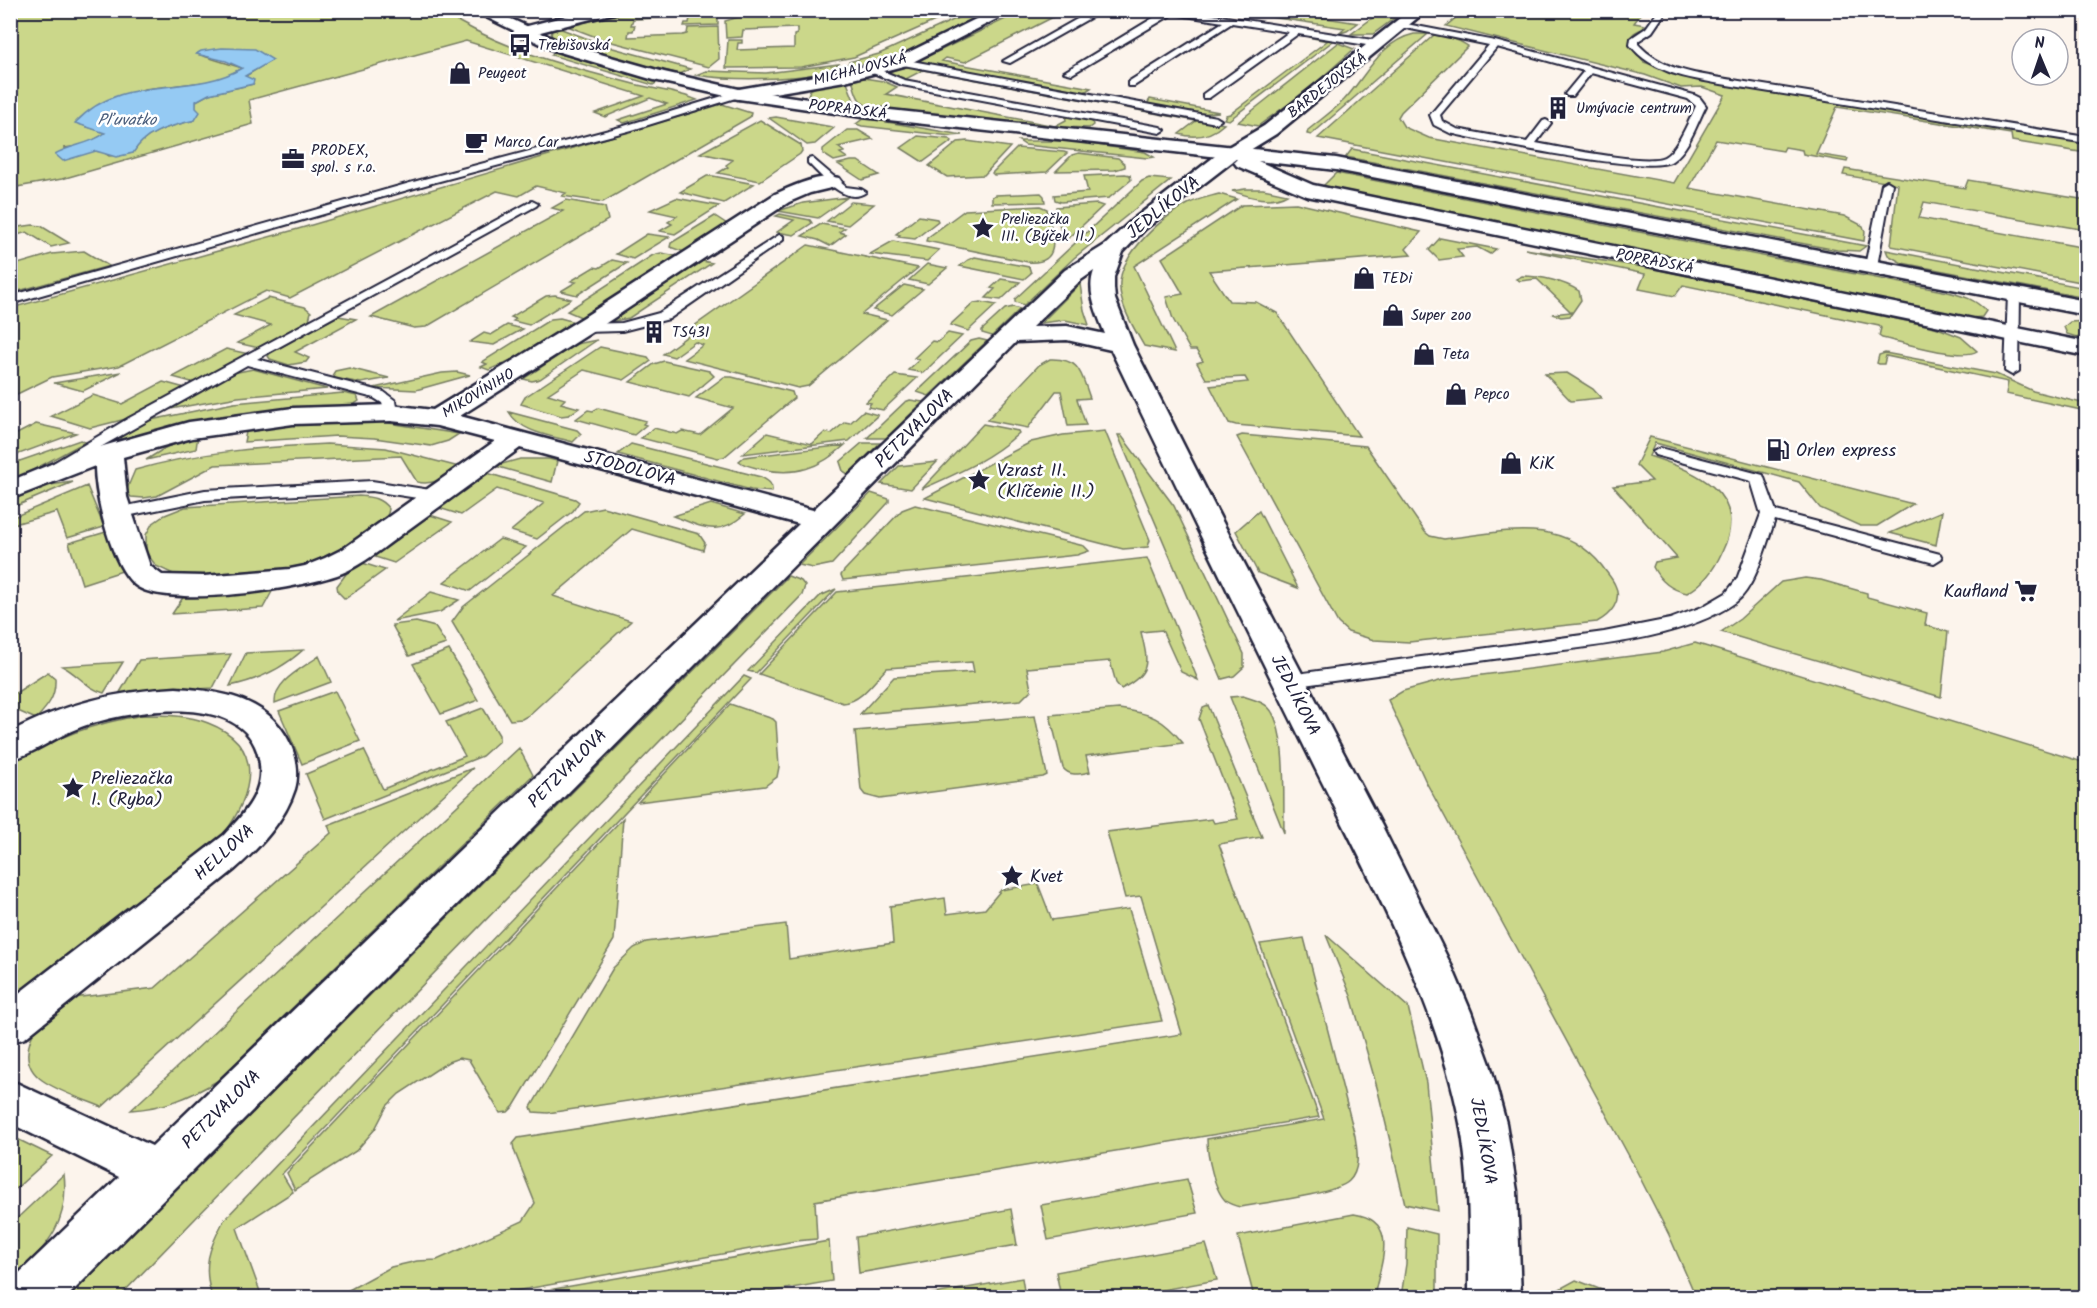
<svg xmlns="http://www.w3.org/2000/svg" width="2097" height="1308" font-family="Kalam,sans-serif">
  <style>
    .green { fill: #cbd78a; stroke: #767c62; stroke-width: 1.5; fill-rule: evenodd }
    .water { fill: #95caf3; stroke: #6787a9; stroke-width: 1.5 }
    .lines { fill: none; stroke-linecap: round; stroke-linejoin: round }
    .service-casing { stroke: #22223b; stroke-width: 4 }
    .minor-casing { stroke: #22223b; stroke-width: 5 }
    .tertiary-casing { stroke: #22223b; stroke-width: 5 }
    .service { fill: #fff; fill-rule: evenodd }
    .minor { fill: #fff; fill-rule: evenodd }
    .tertiary { fill: #fff; fill-rule: evenodd }
    .labels { text-anchor: middle; stroke-width: 5; stroke-linejoin: round; paint-order: stroke }
    .far-poi-label { font-size: 15px; fill: #22223b; stroke: #fff; text-anchor: start }
    .far-street-label { font-size: 15px; fill: #22223b; stroke: #fff }
    .far-water-label { font-size: 16px; font-style: italic; fill: #4a5d7b; stroke: #fff }
    .street-label { font-size: 18px; fill: #22223b; stroke: #fff }
    .poi-label { font-size: 18px; fill: #22223b; stroke: #fff; text-anchor: start }
  </style>
  <rect width="100%" height="100%" fill="#fcf4ec"/>
  <filter id="ink" filterUnits="userSpaceOnUse"><feTurbulence type="fractalNoise" baseFrequency=".0167" numOctaves="2"/><feDisplacementMap in="SourceGraphic" scale="12" xChannelSelector="R" yChannelSelector="G"/><feConvolveMatrix kernelMatrix="1 2 1 2 8 2 1 2 1" color-interpolation-filters="sRGB"/></filter>
  <g filter="url(#ink)">
    <path class="green" d="M762,10L787,11L783,12V17H788L839,15V10H952L953,13L854,57L801,67L726,68L728,40H742V43H738L737,50L794,48V35L797,34V28L743,30L742,37L726,38L725,21Z
      M1644,10L1634,23L1645,25L1643,29C1635,31 1629,35 1629,45L1644,62L1693,79L2086,142V153L2012,141L2011,134L1837,107L1816,154L1848,159L1847,162L1803,154L1802,150L1785,147L1783,151L1716,140L1689,188L1844,216L1863,226L1865,232L1864,241L1318,138L1434,35C1447,36 1458,39 1468,46L1401,112L1398,117L1404,127L1429,138L1674,183L1725,95L1702,87L1681,88L1645,75L1446,26L1464,11Z
      M10,11H441C498,48 564,66 630,83C651,89 677,91 697,100L624,123L618,120L667,104L650,98L605,117L595,113L644,96L466,41L249,100L253,124L62,179L11,188ZM197,54L263,55L272,60L244,77L253,84L209,94L196,101L195,120C172,126 145,131 133,153L109,156L103,152L64,148L85,145L106,133L76,123L90,111L144,89L205,82L224,78L242,68Z
      M718,11V25L684,26L685,23H689L690,18L686,17L633,19L631,25H635L633,31H629L628,37L683,35L687,34L688,28L718,27L719,59L709,67L604,40L567,26L618,15Z
      M973,11H994L893,58L843,71L849,62L879,54Z
      M1022,11H1065L965,62L946,58L942,61L1091,88L1083,93L916,62Z
      M1230,11H1281L1358,23L1347,31L1340,33L1345,28Z
      M1379,13L1396,17L1373,34H1351Z
      M556,27L613,48L690,69L679,74L594,52L551,37L552,29Z
      M1414,34H1428L1311,135L1307,134L1308,130C1320,120 1333,111 1344,100C1366,77 1379,42 1414,34Z
      M1308,37L1333,41L1229,120L1224,119L1226,115L1230,114L1327,41Z
      M1338,43L1354,49L1309,89L1258,126L1238,122Z
      M554,52L658,82L653,85L551,55Z
      M839,64L835,72C788,79 742,82 696,75L706,71L766,73Z
      M905,66H913L1224,124C1211,136 1196,139 1179,134L1196,121L923,70L906,79L889,72Z
      M864,78L883,81L897,87L886,94L1055,126L1066,120L1065,115L1092,121L1093,125L1089,128L1031,126L873,108C857,104 856,93 852,79Z
      M846,80L855,103L851,105L824,102L808,95L810,90L818,86Z
      M1150,99L1219,112L1198,114L1147,104Z
      M722,104L751,113L750,117L603,202L562,196L566,193L536,186L519,196L497,191L290,298L266,291L119,366L52,377L11,397V308L298,229Z
      M776,117L832,127L834,128L815,144L807,145L769,118Z
      M864,118L962,135L951,136L862,126L856,124Z
      M760,120L801,145L802,151L800,154L760,181L718,173L728,167L726,165L733,160L700,153Z
      M847,130H858L873,139L838,147L844,152L840,153L847,158L834,161L823,154V149Z
      M918,136L949,139L952,141L923,162L901,148Z
      M967,141L1010,147L984,175L947,177L929,166L958,142Z
      M1019,141H1069L1145,152L1154,157L1147,158L1025,145Z
      M1017,148L1064,152L1067,153L1047,172L994,175L992,173Z
      M1352,149L1866,246L1859,251L1837,250L1346,157Z
      M1079,153L1118,158L1125,164V167L1115,170L1056,171L1072,155Z
      M851,161H858L879,175L862,180L838,164Z
      M1845,169L1965,188L1968,180L2086,200V230L1924,202L1919,218L2086,248V283L1891,246L1898,184L1843,175Z
      M1336,173L1948,292C1963,296 1975,299 1986,311L1982,317L1972,318L1950,314L1322,187Z
      M1125,174L1130,175L1131,180L1109,198L1061,202L1055,200L1054,195L1088,192L1084,176Z
      M707,176H713L754,184L724,203L680,192Z
      M1149,178L1171,180L1074,258L1024,305L1015,302V299L1142,181Z
      M1245,189H1263L1287,194C1270,204 1250,197 1232,191Z
      M1041,193L1044,196L1045,202L992,203V197L995,195Z
      M1219,194L1237,199L1134,266L1175,352L1144,346C1134,328 1118,304 1120,282C1122,253 1163,216 1188,204C1197,199 1208,197 1219,194Z
      M848,197L818,218L778,211L803,203Z
      M676,198L719,206L675,234L660,231L672,224L668,222L677,216L650,210Z
      M566,200L605,207L608,220L426,327L414,328L371,317L563,211L552,208Z
      M851,202L874,204L848,225L827,221Z
      M1296,203L1421,232L1406,249L1411,255L1209,271L1229,301L1256,302L1277,313L1359,436L1236,425L1229,423L1210,386L1248,382L1245,377L1206,379L1197,363L1203,361L1196,350H1190L1173,319L1166,297L1183,294L1162,258L1242,205Z
      M1097,204L1103,206L1068,239L1062,238L1056,207Z
      M1040,206L1047,209C1051,230 1065,265 1028,262L926,241L927,238L965,210Z
      M780,214L810,220L812,223L794,235L777,232L794,220L776,216Z
      M715,216L727,224L684,252L670,247L671,243Z
      M919,216L937,219L938,221L915,239L898,237L900,235L896,234Z
      M821,224L845,228L839,232L846,234L830,246L818,240L802,236Z
      M33,225L41,226L69,243L51,247L27,232L11,237V228Z
      M647,234L669,237L633,259L616,254Z
      M1440,238L1496,249L1490,254L1477,247L1457,249L1463,257L1439,260L1429,250Z
      M893,241L939,250L927,261L870,254Z
      M808,245L918,268L862,314L887,320L808,386L798,388L684,359L703,345L695,342L674,357L663,354L694,331L690,329Z
      M1525,249L1650,268L1935,327L1961,337L1977,351C1963,361 1901,342 1882,338L1879,336L1881,328L1879,326L1683,285L1675,296L1639,289L1645,274Z
      M1886,250L2086,288V298L1902,263L1888,255Z
      M84,251L109,266L11,293V266L52,254Z
      M661,253L677,256L583,318L567,311L653,255Z
      M975,257L1029,267L1031,273L1024,279L960,266L968,260Z
      M612,260L627,263L577,295L561,291L576,282L571,281L594,267L599,268Z
      M702,261L712,263L629,318L609,322Z
      M927,264L947,268L928,284L909,280Z
      M1522,276C1540,276 1564,281 1579,291L1581,300L1570,316L1561,317L1552,314L1571,312L1537,279L1520,281L1516,279Z
      M1001,279L1020,282L1001,300L986,298L995,289L991,288Z
      M1080,284L1084,310L1089,325L1065,320L1041,323Z
      M904,285L923,289L892,315L873,310Z
      M555,295L571,299L529,325L513,321L516,319L511,317L546,296Z
      M268,298L305,307L311,312L309,320L259,348L237,343L271,325L234,315Z
      M981,302L996,305L968,331L950,325L974,303Z
      M1013,307L1020,309L992,336L982,333V330L1005,309Z
      M338,316L356,319L295,352L309,358L306,362L289,365L270,359L268,356L270,353Z
      M560,318L575,322L524,354L489,370L481,367L487,364L482,362L551,319Z
      M2086,321V340L2067,334L2064,327L2070,322Z
      M507,325L523,329L494,345L470,342L484,333L491,335Z
      M948,333L962,336L923,373L908,370L919,360L914,358L932,341L938,342Z
      M979,339L987,341L929,396L917,392L971,341Z
      M597,340L540,379L532,381L523,379L576,344Z
      M600,347L648,357L651,361L624,380L584,370L548,394L565,399L561,403L579,408L569,415L561,416L521,404L525,397Z
      M226,349L249,354L195,383L173,377Z
      M1885,353L1996,374L2033,391L2086,404V411L2006,394L2008,382L1886,356L1884,364H1879L1877,363L1879,355Z
      M1050,359C1081,358 1081,374 1090,398L1077,399L1086,425L1068,426L1061,391H1056L1028,428L987,420L1039,365Z
      M664,361L709,371L714,376L689,397L630,382L654,364Z
      M349,368L389,378L361,383L335,378L333,374L335,371Z
      M253,369L327,389L238,397L165,410L233,373Z
      M121,372L83,391L54,383Z
      M457,372L470,375L416,390L374,388L442,373Z
      M1567,373L1593,389L1601,398L1571,401L1545,374Z
      M895,375L917,378L883,410L868,407L871,403L866,402Z
      M724,377H732L792,392L794,398L724,457L718,458L641,438L654,428L677,434L682,431L700,435L733,408L696,398Z
      M163,382L185,388L130,418L90,428L51,416L93,395L122,404Z
      M343,393L357,396L359,401C349,410 310,409 296,410C225,416 157,429 89,452L146,421L234,403Z
      M910,400L923,402L886,438H867L905,402Z
      M598,408L646,421L643,424L646,425L634,435L576,419L588,410L593,411Z
      M863,411L878,415L849,441L743,454L767,433L812,444L825,432L831,434L845,422L850,423Z
      M509,412L577,430L581,434L573,442C553,436 521,433 509,412Z
      M376,421L459,434L448,441L431,446L374,438L337,436L244,442L247,427L272,424Z
      M36,424L76,433L11,457V437Z
      M983,424L1018,431L1019,433C991,459 956,474 922,489Z
      M1105,431L1150,540L1148,547L1123,549L925,498L1031,442L1063,435Z
      M198,435L196,449L146,460L173,443Z
      M1118,435H1121L1174,506L1244,654V667L1234,676L1222,679Z
      M1242,435L1366,446L1425,532L1430,536L1444,539C1501,533 1561,514 1602,566C1606,572 1612,578 1615,585C1623,601 1610,615 1597,622L1409,642L1374,640L1348,632L1338,623L1237,437Z
      M1650,437L1913,504L1877,526H1860L1820,508L1799,482L1655,443L1649,456C1694,470 1751,493 1722,552C1714,570 1704,584 1687,593C1671,590 1660,581 1653,567L1655,562L1677,558L1613,486L1652,481L1636,465Z
      M80,440L85,442L11,482V464Z
      M862,443H880L848,474L843,471L840,462Z
      M327,444L386,448L463,468C448,476 435,486 417,482L401,456L215,465L157,496L144,498L131,497L126,491L135,470C198,452 262,447 327,444Z
      M631,444L761,477C768,481 773,483 772,492L751,490L618,454Z
      M845,445C820,468 795,477 761,469C753,467 745,466 739,461L744,457Z
      M520,459H549L557,461L552,482L495,466Z
      M937,462L911,489L881,484L899,466Z
      M487,473L575,499L579,502L573,511L537,539L511,531L544,503L497,489L461,515L436,507Z
      M73,482L11,508V499L29,490L49,485Z
      M87,486L104,527L67,538L57,512L11,525V518Z
      M871,493L889,499V502L832,564L813,568L799,565Z
      M359,496C372,497 381,498 389,509C387,535 307,566 283,571L182,578L156,566L146,552V535L152,524L165,515L185,507Z
      M711,504L745,514C717,538 704,527 673,516Z
      M915,505L1084,546L1089,551L1077,555L843,580L841,575L844,571L902,510Z
      M603,507L699,534L705,543L703,550L632,529L553,596L631,621L529,715L522,719L510,720L452,622L463,607L584,511Z
      M1259,511L1298,588L1258,573L1236,531Z
      M1942,511L1936,545L1890,533Z
      M427,514L452,522L394,563L369,555Z
      M106,532L122,571L82,584L69,543Z
      M500,539L526,547L470,591L444,582Z
      M1147,558L1198,680L1181,672L1162,630L1141,632C1148,662 1152,673 1121,689L1116,683L1110,661L1027,668L1031,690L1021,700L860,714L894,677L974,672L972,662L887,668C875,680 861,702 843,703L759,674L837,592Z
      M359,562L385,570L345,599L338,592L337,586L349,570Z
      M788,576L801,581L805,586L802,595L119,1297H69Z
      M1805,578L1821,580L1867,593V597L1927,613L1925,625L1948,632L1941,697L1721,632L1740,619L1781,582Z
      M274,588L263,608L172,614L186,593Z
      M836,589L756,673L748,671L820,596Z
      M431,592L459,600L440,612L394,621Z
      M416,622L435,627L446,644L409,656L392,625Z
      M1695,643L2086,763V1297H1696L1669,1235L1630,1158L1426,782L1388,700L1403,691L1443,680L1663,652Z
      M303,650C282,669 259,680 230,686L246,653Z
      M449,650L478,700L441,714L413,664Z
      M231,654L213,688L119,694L139,660Z
      M319,656L331,682L275,703C274,681 303,668 319,656Z
      M123,662L104,693C86,688 78,674 62,666Z
      M48,672L55,678C56,697 48,706 36,719L11,708V696Z
      M744,676L751,679L282,1174L293,1192L237,1228L262,1297H212C202,1266 209,1248 224,1220Z
      M335,691L360,741L302,764L279,711Z
      M1243,696C1251,699 1262,701 1268,707C1288,726 1283,804 1284,833L1230,697Z
      M730,704L773,719L776,722L779,767L777,777L765,786L638,802Z
      M1208,705L1262,837L1219,844L1319,1117L815,1201L817,1239L795,1241L481,1297H336L391,1267L417,1261L437,1260L523,1221L535,1203L514,1150L513,1144L518,1138L1182,1034L1141,896L1125,898L1107,832L1212,819L1214,823L1238,819L1199,719L1203,707Z
      M483,708L499,735V741L482,756L325,819L306,774L364,750L383,789L465,756L446,722Z
      M1119,709C1150,713 1163,718 1183,743L1086,756L1090,772C1080,774 1070,777 1063,768L1050,715Z
      M143,715C165,715 188,715 208,723C268,746 252,796 222,837L11,1008V762C58,737 90,724 143,715Z
      M1035,716L1047,775L1043,777L880,799L865,795L861,790L855,731Z
      M519,748L533,775L217,1081C189,1098 163,1108 131,1110Z
      M473,768L102,1107C83,1099 59,1092 42,1080C11,1058 38,1020 56,1000L155,988L331,833L328,825Z
      M623,818L614,940L514,1106L508,1112L500,1113L469,1060L459,1058L448,1062L399,1094L387,1106L375,1129L356,1151L295,1190L287,1173Z
      M1038,884L1052,920L1129,909L1162,1021L548,1113L533,1112L531,1107L613,968L634,948L646,942L786,924L789,959L893,943L890,906L945,898L947,914L985,909L1001,890Z
      M1326,935L1408,1007L1426,1083L1438,1211L1405,1204L1378,1091L1351,996Z
      M1304,938L1355,1136C1357,1150 1361,1169 1349,1181C1336,1194 1262,1203 1240,1207C1236,1206 1230,1204 1227,1202C1214,1192 1207,1154 1207,1139L1324,1119L1260,944Z
      M11,1136L52,1156L11,1193Z
      M64,1174C70,1226 45,1247 11,1281V1224Z
      M1187,1179L1197,1213L1048,1240L1041,1205Z
      M1011,1209L1017,1245L859,1273L856,1237Z
      M1354,1214C1401,1221 1380,1264 1374,1297H1254L1238,1236Z
      M1407,1227L1437,1234V1297H1401L1406,1264Z
      M829,1241L832,1281L741,1297H508Z
      M1206,1244L1217,1280L1124,1297H1061L1056,1272Z
      M1022,1278L1025,1297H917Z
      M1576,1280L1620,1297H1545Z"/>
    <path class="water" d="M222,48L255,49L273,60L245,76L254,80L253,84L209,94L196,101V108L200,112L195,120C172,126 145,131 133,153L116,157L96,151L63,161L55,154C71,144 90,145 105,133L75,123C123,71 189,99 242,68L226,61L196,54L201,51Z"/>
    <g class="lines">
      <g class="service-casing">
        <path id="service" d="M1093,10H1104L1010,63L1003,61Z
          M1159,10H1182L1379,41L1383,44L1379,47L1298,34L1209,98H1203V94L1289,32L1232,23L1134,86H1128V82L1223,22L1173,14L1072,74L1064,72L1163,12Z
          M1389,10H1410L1420,14L1416,16Z
          M1659,10H1667L1652,32L1638,41V44C1660,68 1690,73 1721,78L2086,137V143L1721,84C1688,78 1652,73 1630,45L1631,38L1646,28Z
          M1401,23L1495,41L1694,95L1700,98L1706,106C1697,123 1689,150 1672,161C1650,176 1484,141 1450,133L1434,125L1430,115L1489,45L1401,27ZM1497,47L1584,71L1565,94L1567,96H1573L1591,73L1688,99L1696,106C1690,118 1677,151 1664,157C1646,166 1559,147 1536,143L1551,123L1546,120L1543,121L1527,142L1457,129L1442,121L1440,115Z
          M901,59L1216,117L1221,120L1216,123L898,64L897,62Z
          M871,66L904,80L1160,127L1165,130L1160,133L902,85L868,71L866,69Z
          M739,91L742,92V96L632,130L432,183L10,304V296L424,179L624,126Z
          M812,158L846,187L861,189L866,192C846,207 822,176 808,163V159Z
          M1887,181L1892,184L1877,266L1871,270L1865,266L1882,184Z
          M532,201L538,204L536,206L257,359L384,392L396,401L398,413L396,416H386L382,403L374,398L247,365L63,468H53L50,465L129,418Z
          M779,235L783,236V240L669,319L622,331L583,332L577,328L583,324L622,323L659,313Z
          M2014,290L2020,294L2019,371L2012,375L2005,371L2008,294Z
          M1660,448L1763,475L1776,511L1940,554L1942,558L1934,563L1775,520C1766,544 1756,587 1736,602C1682,641 1581,647 1516,656C1440,666 1365,677 1289,687L1282,685L1280,681L1282,677L1289,675L1604,632L1670,619L1702,607L1726,593L1737,579L1761,514L1751,481L1655,455L1653,452Z
          M372,481L437,491L445,496L437,501L372,491L205,500L117,518L109,513L117,508L205,490Z"/>
      </g>
      <g class="minor-casing">
        <path id="minor" d="M589,10H616L614,13L521,37L513,32L516,29Z
          M635,10H668C661,17 642,17 635,10Z
          M994,10H1014L907,65L845,81L739,99L733,98L730,94L733,90L739,89L845,71L895,59Z
          M1410,10H1427L1276,134L1237,158L1145,229L1123,252L1114,277V288L1115,299L1133,345L1221,519L1383,828L1452,967L1471,1012L1490,1064L1506,1123L1517,1191L1521,1298H1469C1469,1239 1471,1181 1460,1123C1437,1001 1367,873 1312,762C1244,625 1177,488 1111,350L1067,340L1016,342L66,1298H10L12,1280L119,1177L10,1123V1080L152,1146L799,524L520,448C484,474 449,500 413,526C392,541 372,558 349,570C314,588 166,610 135,585C111,565 95,496 95,466L10,499V481L78,453L189,422L293,408L391,405L433,410L584,317L775,194C793,186 820,173 839,178L842,182L839,186L810,193L789,202L600,327L460,416L813,510L1065,270L1105,245L1131,221L1223,150L1264,126ZM1094,271C1086,292 1098,315 1105,334L1067,326L1032,327L1081,280ZM391,421L437,426L495,441L343,549L325,558L305,566L290,569L204,576L162,575L150,566L127,497L123,457L192,438L293,424Z
          M176,688C223,691 272,699 292,748C297,761 299,775 295,789C285,821 259,848 234,870L25,1038L10,1043V1000L224,835C247,811 269,787 257,751C237,691 125,711 81,727C56,736 36,753 10,760V732C63,704 117,691 176,688Z"/>
      </g>
      <g class="tertiary-casing">
        <path id="tertiary" d="M472,10H492L565,44L664,72L739,89L862,107L1336,158L2086,301V315L1336,170L1258,161L1313,185L2086,342V356L1307,196L1237,166L1234,162L1237,159L862,117L739,99L654,80L553,50Z"/>
      </g>
      <use href="#service" class="service"/>
      <use href="#minor" class="minor"/>
      <use href="#tertiary" class="tertiary"/>
    </g>
  </g>
  <defs>
    <g id="bus-bare" transform="scale(1.8)"><path d="M-5-6H5V4H4V6H2V4H-2V6H-4V4H-5ZM-3.5-4V0h7V-4ZM-3.5 1.2v1.5H-2V1.2ZM2 1.2v1.5H3.5V1.2Z" fill="#22223b" stroke="#fff" stroke-width="2.5" paint-order="stroke"/></g>
    <g id="shop-bare" transform="scale(1.8)"><path d="M-5-2.5h2.3a2.7 3.5 0 0 1 5.4 0H5L5.5 6h-11ZM-1.5-2.5h3a1.5 2.3 0 0 0-3 0Z" fill="#22223b" stroke="#fff" stroke-width="2.5" paint-order="stroke"/></g>
    <g id="building-bare" transform="scale(1.8)"><path d="M-4-6H4V6H1V3H-1V6H-4ZM-2.5-4.3h1.7v1.8h-1.7ZM.8-4.3h1.7v1.8H.8ZM-2.5-1h1.7V.8h-1.7ZM.8-1h1.7V.8H.8Z" fill="#22223b" stroke="#fff" stroke-width="2.5" paint-order="stroke"/></g>
    <g id="cafe-bare" transform="scale(1.8)"><path d="M-5.5-4.5H6V0H3Q3 3.5 0 3.5H-2.5Q-5.5 3.5-5.5 0ZM3-3.2v2h1.7v-2ZM-6 4.5H4V6H-6Z" fill="#22223b" stroke="#fff" stroke-width="2.5" paint-order="stroke"/></g>
    <g id="office-bare" transform="scale(1.8)"><path d="M-6-3h4V-5.5h4V-3h4V5H-6ZM-1-4.5V-3h2v-1.5ZM-6 0V1H6V0Z" fill="#22223b" stroke="#fff" stroke-width="2.5" paint-order="stroke"/></g>
    <g id="sight-bare" transform="scale(1.8)"><path d="M0-6L1.8-2.2L6-1.7L2.9 1.2L3.7 5.4L0 3.3L-3.7 5.4L-2.9 1.2L-6-1.7L-1.8-2.2Z" fill="#22223b" stroke="#fff" stroke-width="2.5" paint-order="stroke"/></g>
    <g id="fuel-bare" transform="scale(1.8)"><path d="M-5.5-6h7V0h2V4h1.3V-2.5L3-4.5l.8-.8L6-3V5H2.5V1h-1V6h-7ZM-4.2-4.7v3.2H.2V-4.7Z" fill="#22223b" stroke="#fff" stroke-width="2.5" paint-order="stroke"/></g>
    <g id="supermarket-bare" transform="scale(1.8)"><path d="M-6-5.5h2.5l.6 2H6L4.5 2H-2.5L-4.4-4H-6ZM-1.5 3.2a1.3 1.3 0 1 0 .1 0ZM3 3.2a1.3 1.3 0 1 0 .1 0Z" fill="#22223b" stroke="#fff" stroke-width="2.5" paint-order="stroke"/></g>
  </defs>
  <g fill-rule="evenodd">
    <use href="#bus-bare" x="520" y="45"/>
    <use href="#shop-bare" x="460" y="73"/>
    <use href="#building-bare" x="1558" y="108"/>
    <use href="#cafe-bare" x="476" y="142"/>
    <use href="#office-bare" x="293" y="159"/>
    <use href="#sight-bare" x="983" y="228"/>
    <use href="#shop-bare" x="1364" y="278"/>
    <use href="#shop-bare" x="1393" y="315"/>
    <use href="#building-bare" x="654" y="332"/>
    <use href="#shop-bare" x="1424" y="354"/>
    <use href="#shop-bare" x="1456" y="394"/>
    <use href="#fuel-bare" x="1778" y="450"/>
    <use href="#shop-bare" x="1511" y="463"/>
    <use href="#sight-bare" x="979" y="480"/>
    <use href="#supermarket-bare" x="2026" y="591"/>
    <use href="#sight-bare" x="73" y="788"/>
    <use href="#sight-bare" x="1012" y="876"/>
  </g>
  <g class="labels">
    <g class="far-poi-label">
      <text x="538" y="50">Trebišovská</text>
      <text x="478" y="78">Peugeot</text>
      <text x="1576" y="113">Umývacie centrum</text>
      <text x="494" y="147">Marco Car</text>
      <text x="311" y="155">PRODEX,<tspan x="311" dy="17">spol. s r.o.</tspan></text>
      <text x="1001" y="224">Preliezačka<tspan x="1001" dy="17">III. (Býček II.)</tspan></text>
      <text x="1382" y="283">TEDi</text>
      <text x="1411" y="320">Super zoo</text>
      <text x="672" y="337">TS431</text>
      <text x="1442" y="359">Teta</text>
      <text x="1474" y="399">Pepco</text>
    </g>
    <g class="far-street-label">
      <text transform="translate(860 69) rotate(-14)" y="5">MICHALOVSKÁ</text>
      <text transform="translate(1327 85) rotate(-38)" y="5">BARDEJOVSKÁ</text>
      <text transform="translate(848 109) rotate(7)" y="5">POPRADSKÁ</text>
      <text transform="translate(1655 261) rotate(11)" y="5">POPRADSKÁ</text>
      <text transform="translate(478 393) rotate(-31)" y="5">MIKOVÍNIHO</text>
    </g>
    <g class="far-water-label">
      <text x="127" y="125">Pľuvatko</text>
    </g>
    <g class="street-label">
      <text transform="translate(1163 207) rotate(-39)" y="6">JEDLÍKOVA</text>
      <text transform="translate(914 428) rotate(-45)" y="6">PETZVALOVA</text>
      <text transform="translate(630 468) rotate(15)" y="6">STODOLOVA</text>
      <text transform="translate(1296 695) rotate(63)" y="6">JEDLÍKOVA</text>
      <text transform="translate(567 768) rotate(-45)" y="6">PETZVALOVA</text>
      <text transform="translate(224 852) rotate(-42)" y="6">HELLOVA</text>
      <text transform="translate(221 1109) rotate(-45)" y="6">PETZVALOVA</text>
      <text transform="translate(1484 1141) rotate(80)" y="6">JEDLÍKOVA</text>
    </g>
    <g class="poi-label">
      <text x="1796" y="456">Orlen express</text>
      <text x="1529" y="469">KiK</text>
      <text x="997" y="476">Vzrast II.<tspan x="997" dy="21">(Klíčenie II.)</tspan></text>
      <text x="2008" y="597" text-anchor="end">Kaufland</text>
      <text x="91" y="784">Preliezačka<tspan x="91" dy="21">I. (Ryba)</tspan></text>
      <text x="1030" y="882">Kvet</text>
    </g>
  </g>
  <rect width="2097" height="1308" fill="none" stroke="#fff" stroke-width="36"/>
  <rect x="18" y="18" width="2061" height="1272" fill="none" stroke="#22223b" stroke-width="2" filter="url(#ink)"/>
  <g transform="translate(2040 57) rotate(358)"><circle r="28" fill="#ffffff" stroke="#a7a7b1" stroke-width="1.5"/>
  <path d="M0-4.5L10 22L0 15L-10 22Z" fill="#22223b"/>
  <text y="-9" font-size="16" font-weight="bold" text-anchor="middle" fill="#22223b">N</text>
  </g>
</svg>
